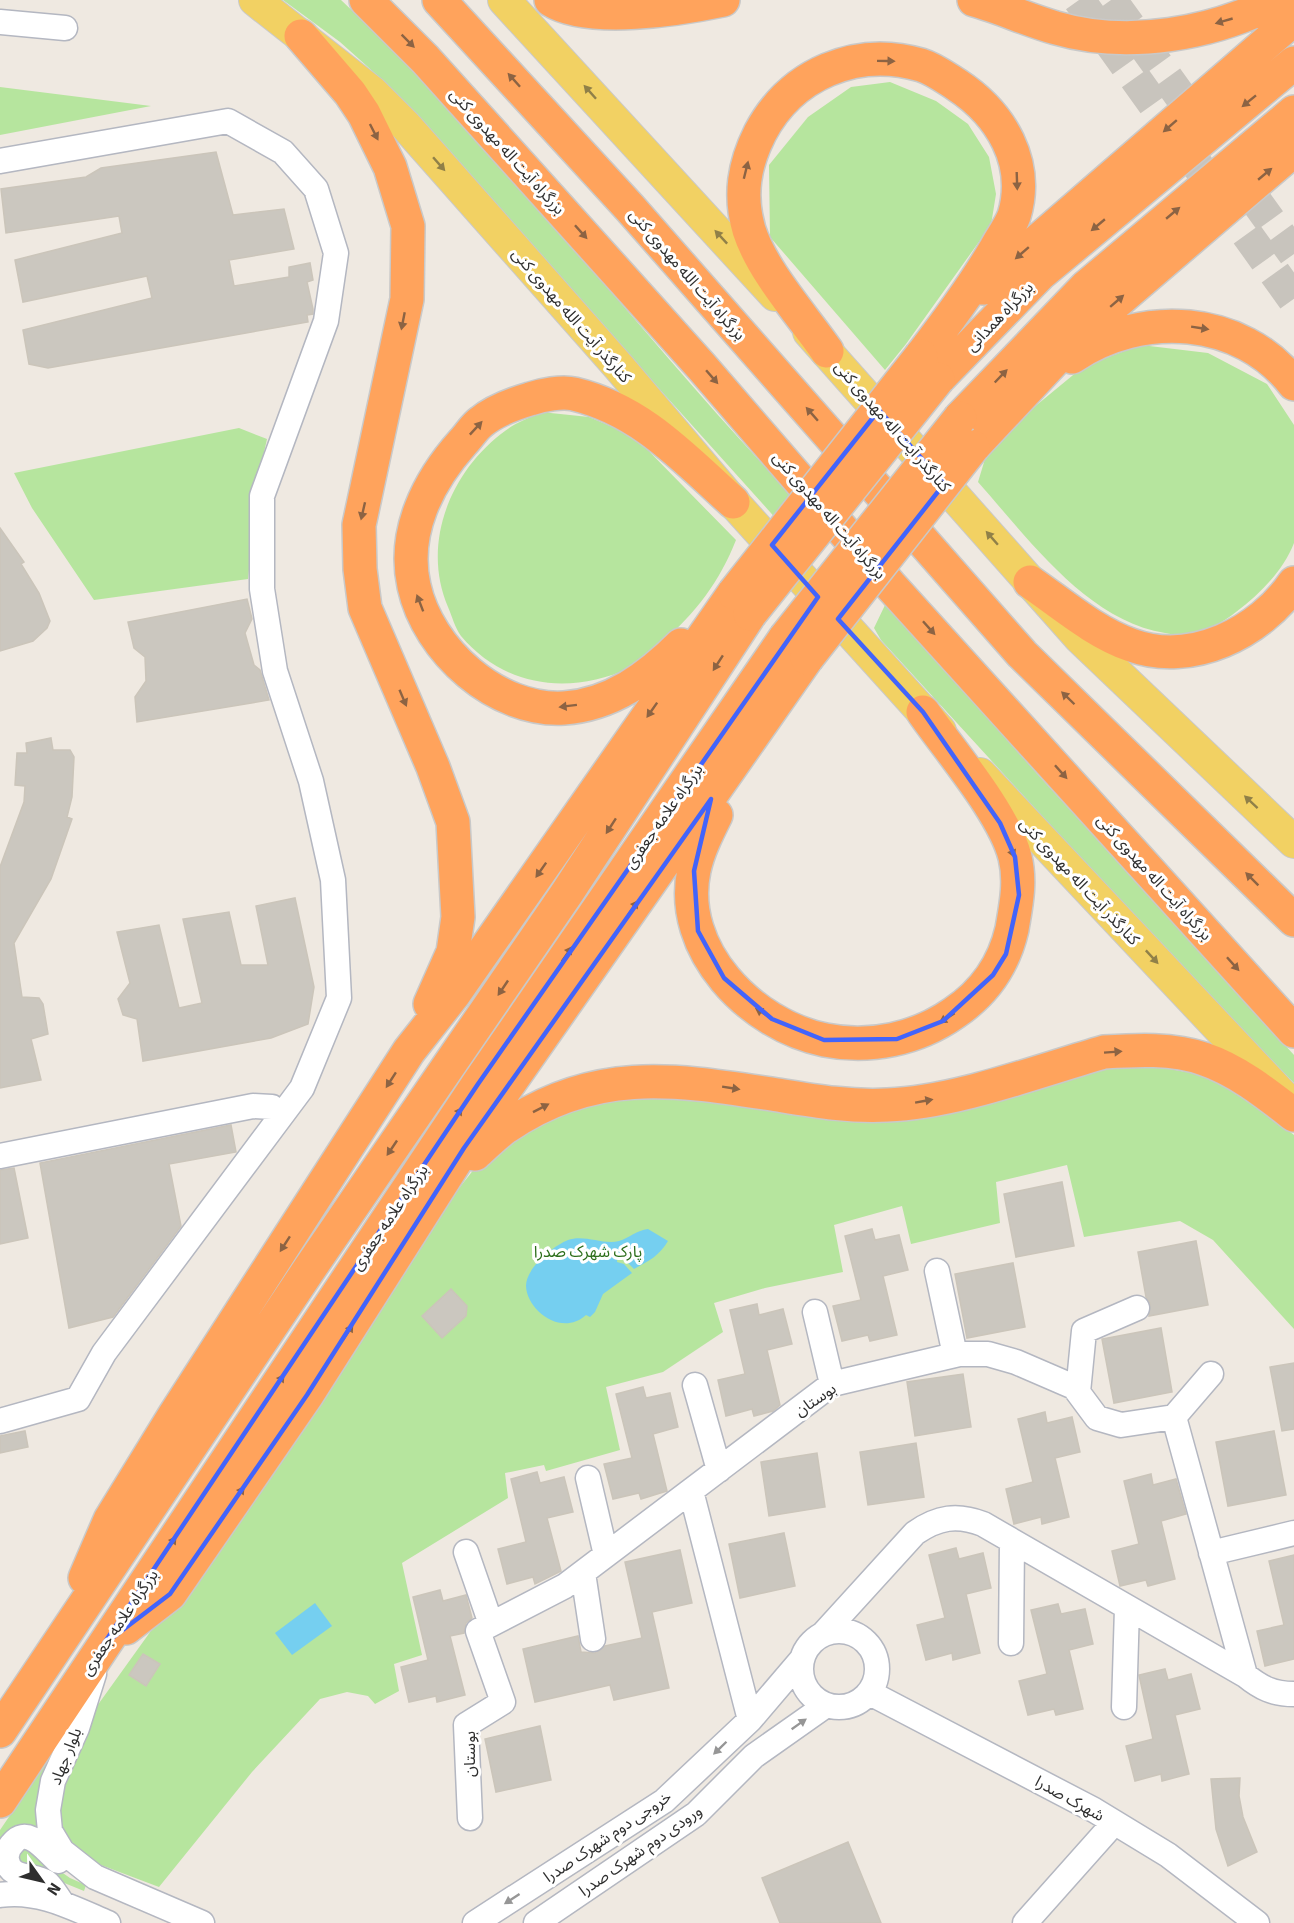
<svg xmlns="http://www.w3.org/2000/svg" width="1294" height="1923" font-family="Signika,'Noto Sans Arabic',sans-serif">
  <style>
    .green { fill: #b6e59e }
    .water { fill: #75cff0 }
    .building { fill: #cbc7bf; stroke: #cbc5ba; stroke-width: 1.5 }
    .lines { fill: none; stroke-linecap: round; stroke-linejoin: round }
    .major-tunnel { stroke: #c8c4bd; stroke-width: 32; stroke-dasharray: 32 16; stroke-linecap: butt }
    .minor-casing { stroke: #b4b7c1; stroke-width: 27 }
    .major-casing { stroke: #c9c9c9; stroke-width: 34 }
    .highway-casing { stroke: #c9c9c9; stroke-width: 36 }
    .minor { stroke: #fff; stroke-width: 24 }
    .major { stroke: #f2d163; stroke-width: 32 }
    .highway { stroke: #ffa35c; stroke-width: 33 }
    .highway-bridge-casing { stroke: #c9c9c9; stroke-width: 36; stroke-linecap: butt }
    .highway-bridge { stroke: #ffa35c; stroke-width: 33 }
    .oneway { fill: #8c6343 }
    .oneway2 { fill: #908048 }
    .oneway3 { fill: #969696 }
    .marked { fill: none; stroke: #4264fb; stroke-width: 4.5; stroke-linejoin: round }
    .labels { text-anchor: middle; stroke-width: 6; stroke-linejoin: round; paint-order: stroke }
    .street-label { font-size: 16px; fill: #2e2e2e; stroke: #fff }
    .park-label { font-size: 16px; fill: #2c6e1b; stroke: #fff }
  </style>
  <rect width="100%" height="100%" fill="#efe9e1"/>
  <path class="green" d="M283,0H341C506,154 641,337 796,500L779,522L378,76L340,42Z
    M890,82L936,101L968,124L989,157L996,194L991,225L906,344L885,370L770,237L769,165L808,117L851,87Z
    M0,87L151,106L0,135Z
    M1141,345L1208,353L1267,384L1294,425V543C1283,571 1260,594 1236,612C1224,622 1203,632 1187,635C1181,637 1172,634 1165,633C1087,621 1027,537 978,482L985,459L1027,413L1084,366Z
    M541,412L589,417L634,436L736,540C720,581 695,614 662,642C652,650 642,663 630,668C570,695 505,688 461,636C455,628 452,616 448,607C421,544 450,471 505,431C515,423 529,418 541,412Z
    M239,428L267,439L260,470L248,579L94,600L32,508L14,473Z
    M886,603L1040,777L1294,1055V1083L1162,947L881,640L874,628Z
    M1109,1063L1148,1065L1219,1078L1294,1135V1329L1213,1240L1180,1221L1084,1237L1067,1165L996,1182L1000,1223L911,1244L902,1206L834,1225L843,1272L765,1288L714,1303L723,1332L663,1372L606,1387L620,1450L546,1471L544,1465L505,1473L508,1498L402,1563L422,1655L394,1664L399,1691L375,1704L368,1696L347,1692L320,1699L252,1772L159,1887L93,1862L78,1853L56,1824L72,1748L97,1706L181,1589L446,1205L478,1164L531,1121L646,1088L774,1109Z
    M67,1732L41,1832L0,1850V1830Z
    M21,1844L70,1878L86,1885L84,1891L52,1878L20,1869L15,1850Z"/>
  <path class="water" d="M648,1229L668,1241C659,1256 649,1261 634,1269L627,1262L625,1253L618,1255L617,1262L624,1264L632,1273L603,1294L595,1312L590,1317L586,1315C562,1337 527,1311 526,1286C526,1268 553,1246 568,1240C584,1234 603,1245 619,1241C629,1238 637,1230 648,1229Z
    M315,1603L332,1626L292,1655L275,1633Z"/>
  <path class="building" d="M216,152L233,215L284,209L294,249L229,260L234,286L289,277V267L310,263L313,280L307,282L313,309V314L307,315L308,322L48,368L29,364L23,330L152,298L147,276L23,302L15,260L122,233L119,216L6,233L1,189L86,177L101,168Z
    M0,528L24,562L21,564L39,593L50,621L47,628L33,641L0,651Z
    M247,599L252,619L245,633L254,665L260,670L269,700L137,722L135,697L146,681L145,657L134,648L128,622Z
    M51,738L53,750H70L74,757L72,797L67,817L72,819L51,879L14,943L22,997L39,998L43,1004L48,1034L31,1039L41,1080L0,1088V867L24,802L25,786L15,785L17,753H27L26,743Z
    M295,898L314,987L308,1024L271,1038L143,1061L137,1019L123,1015L118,999L130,983L117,932L159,925L179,1008L202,1003L183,919L229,912L241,965H268L256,906Z
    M231,1125L236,1152L169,1164L181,1226L113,1317L69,1328L40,1163Z
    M14,1168L28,1238L0,1244V1170Z
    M1062,1182L1074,1246L1016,1257L1004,1194Z
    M872,1229L875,1240L899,1235L908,1270L883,1276L897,1335L870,1341L868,1335L842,1341L833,1306L861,1300L845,1236Z
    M1196,1241L1208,1305L1149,1316L1150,1303L1146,1297L1138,1252Z
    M1013,1263L1025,1327L967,1338L955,1274Z
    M451,1289L467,1306L466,1316L442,1338L422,1316Z
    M757,1304L759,1315L783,1309L792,1344L767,1350L780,1405L773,1411L754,1416L752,1409L726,1416L718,1380L745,1374L730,1310Z
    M1161,1328L1172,1392L1114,1403L1102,1339Z
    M1294,1363V1429L1282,1431L1270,1367Z
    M963,1374L971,1427L915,1436L907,1382Z
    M643,1387L646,1398L670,1393L678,1427L653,1434L667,1491L641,1499L639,1493L613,1499L604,1464L632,1458L616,1394Z
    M1045,1412L1047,1423L1072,1417L1080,1452L1055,1458L1069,1517L1042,1524L1041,1517L1014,1524L1006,1489L1033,1482L1018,1419Z
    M25,1431L28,1447L0,1453V1436Z
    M1274,1431L1286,1495L1228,1506L1216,1442Z
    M916,1443L924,1497L868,1505L860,1452Z
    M817,1453L825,1507L769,1516L761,1462Z
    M537,1472L540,1483L564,1477L573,1512L547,1518L561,1571L535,1584L533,1577L507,1584L498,1549L526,1542L511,1479Z
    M1151,1474L1153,1485L1176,1479L1186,1514L1161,1521L1175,1579L1148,1586L1146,1580L1120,1586L1112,1551L1139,1544L1124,1481Z
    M784,1533L795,1586L740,1598L729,1544Z
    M956,1548L959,1559L983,1553L991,1588L966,1594L980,1653L953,1660L952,1653L926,1660L917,1625L945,1618L929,1555Z
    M680,1550L692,1603L652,1612L669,1688L614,1700L610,1685L535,1702L523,1649L578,1636L581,1652L595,1653L605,1646L642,1638L625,1562Z
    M1294,1555V1659L1265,1666L1257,1631L1284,1625L1269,1561Z
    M440,1590L443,1601L466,1595L472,1618L466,1623L464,1633L450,1636L465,1695L437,1702L436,1696L409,1702L401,1667L428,1660L413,1597Z
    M1058,1604L1061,1614L1085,1609L1093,1644L1069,1650L1083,1709L1056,1715L1054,1709L1028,1715L1019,1681L1047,1674L1031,1610Z
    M143,1654L160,1664L146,1686L129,1675Z
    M1165,1669L1168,1680L1191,1674L1200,1709L1175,1715L1189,1774L1162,1781L1161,1774L1135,1781L1126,1746L1153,1739L1139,1675Z
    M540,1726L551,1780L496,1792L485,1739Z
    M1240,1778L1239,1796L1243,1817L1257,1852L1228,1866L1216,1829L1211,1779Z
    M848,1842L881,1923H780L762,1878Z"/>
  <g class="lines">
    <path class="major-tunnel" d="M1079,0L1294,300
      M1111,0L1294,254"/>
    <g class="minor-casing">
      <path id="minor" d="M0,22L65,28
        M0,161L228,121L283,152L316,189L336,253L326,321L262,496V589L275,671L311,781L333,880L339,998L302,1088L104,1353L78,1399L0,1421
        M0,1156L253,1106L272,1107L281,1116
        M937,1271L955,1355
        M815,1312L832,1384
        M695,1385L719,1470
        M1078,1392L1084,1331L1137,1308
        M1174,1417L1211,1374
        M588,1478L606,1555
        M691,1491L750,1720
        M466,1552L491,1624
        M1211,1553L1294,1533
        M583,1573L593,1639
        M801 1669a38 38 0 1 1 76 0a38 38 0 1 1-76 0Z
        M823,1634L915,1533C938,1517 957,1514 983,1524L1245,1675C1261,1688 1273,1694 1294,1694
        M1011,1643L1012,1542
        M94,1674L77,1728L53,1781L48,1810L50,1831L62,1851L95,1877L202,1923
        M870,1693L1094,1810L1168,1855L1257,1923
        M1124,1707L1127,1608
        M470,1818L466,1725L503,1702L478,1631L565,1586L832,1384L959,1354H988L1016,1362L1074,1387L1097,1418L1121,1425L1174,1417L1245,1675
        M58,1861C46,1851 28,1825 13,1843C8,1848 6,1854 7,1860C10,1880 33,1874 46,1882C52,1886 58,1898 63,1904
        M0,1895C38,1889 73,1908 108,1923
        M475,1923L664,1801L750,1720L802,1659
        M536,1923L696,1814L754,1756L825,1706
        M1025,1923L1114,1823"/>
    </g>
    <g class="major-casing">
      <path id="major" d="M255,0L372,92L406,126L619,367L733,502L940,731
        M504,0L775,295
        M809,332L1080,638L1294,842
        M980,774L1283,1096"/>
    </g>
    <g class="highway-casing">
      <path id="highway" d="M366,0L425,59L701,366L890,585L1294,1031
        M439,0L630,208L1022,654L1294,920
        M551,0C589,24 680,9 723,0
        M974,0C1002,8 1028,20 1056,28C1128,49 1213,34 1278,0
        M301,36L350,93L364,114L390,167L408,226L407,299L359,525L360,569L365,608L433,767L453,822L458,917L453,952L430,1004
        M983,288L1294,19
        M827,351C802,315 762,271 749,230C739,195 744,165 760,133C791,74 856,46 921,65C934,69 946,78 957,85C1001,114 1030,162 1014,216C1010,227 1001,238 996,248C974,286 948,321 921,356
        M1072,357C1141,310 1241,315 1294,384
        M938,379L1040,274L1294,63
        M960,418L1086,287L1294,112
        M973,447L1077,336L1294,150
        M1030,582C1062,604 1094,632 1131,645C1191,667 1260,633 1294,583
        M681,645C649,677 611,705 564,708C497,712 428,651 414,586C402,532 428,481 463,442C469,436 474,427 481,422C494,411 513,404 530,399C542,395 562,391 574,394C641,410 684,458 733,502
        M716,815C707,833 698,851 694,870C677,950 751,1025 825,1040C870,1049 917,1039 954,1013C984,993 1004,964 1012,929C1016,905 1021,882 1015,857C1004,813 950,751 923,712
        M475,1154C485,1145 495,1135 506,1127C597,1065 677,1080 778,1095C815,1101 850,1107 887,1105C954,1103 1038,1071 1104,1052C1136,1050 1173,1048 1204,1059C1237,1070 1267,1094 1294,1115
        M85,1578L110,1520L174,1416L409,1051L454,994L734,593
        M126,1628L170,1594L307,1395L464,1148L807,658
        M0,1731L308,1271L567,893L750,614
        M0,1801L478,1084L785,638"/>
    </g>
    <use href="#minor" class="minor"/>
    <use href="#major" class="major"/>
    <use href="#highway" class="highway"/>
    <g class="highway-bridge-casing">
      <path id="highway-bridge" d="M734,593L921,356
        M750,614L938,379
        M785,638L960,418
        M807,658L973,447"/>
    </g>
    <use href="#highway-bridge" class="highway-bridge"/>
  </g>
  <defs><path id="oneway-solid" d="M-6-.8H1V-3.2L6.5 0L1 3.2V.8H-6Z" transform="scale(1.5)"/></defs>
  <g class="oneway">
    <use href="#oneway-solid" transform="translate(1224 21) rotate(164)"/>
    <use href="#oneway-solid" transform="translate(408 41) rotate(45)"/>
    <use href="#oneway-solid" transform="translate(886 61) rotate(1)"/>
    <use href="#oneway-solid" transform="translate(514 80) rotate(-132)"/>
    <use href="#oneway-solid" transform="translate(1249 101) rotate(141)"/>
    <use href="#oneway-solid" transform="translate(1170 126) rotate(139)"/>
    <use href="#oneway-solid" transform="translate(374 132) rotate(63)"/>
    <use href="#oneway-solid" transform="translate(746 170) rotate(-76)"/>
    <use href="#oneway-solid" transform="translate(1265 174) rotate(-40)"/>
    <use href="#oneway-solid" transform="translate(1017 181) rotate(88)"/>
    <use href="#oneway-solid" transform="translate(1173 213) rotate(-40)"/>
    <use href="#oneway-solid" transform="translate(1098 225) rotate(140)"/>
    <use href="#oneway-solid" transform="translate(581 232) rotate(48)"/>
    <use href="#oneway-solid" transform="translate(1022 253) rotate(139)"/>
    <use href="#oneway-solid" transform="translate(1117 301) rotate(-41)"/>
    <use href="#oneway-solid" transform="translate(403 321) rotate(101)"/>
    <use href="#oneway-solid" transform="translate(1200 328) rotate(9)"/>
    <use href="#oneway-solid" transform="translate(1001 376) rotate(-46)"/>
    <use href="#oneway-solid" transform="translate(712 377) rotate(49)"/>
    <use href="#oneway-solid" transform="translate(812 414) rotate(-131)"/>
    <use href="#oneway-solid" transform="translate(476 428) rotate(-47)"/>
    <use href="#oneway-solid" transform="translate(363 511) rotate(103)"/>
    <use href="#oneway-solid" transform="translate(420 603) rotate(-111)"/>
    <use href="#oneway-solid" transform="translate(929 628) rotate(48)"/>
    <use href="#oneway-solid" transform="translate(718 663) rotate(123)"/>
    <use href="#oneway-solid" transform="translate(403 698) rotate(67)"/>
    <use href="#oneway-solid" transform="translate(1068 698) rotate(-136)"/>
    <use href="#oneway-solid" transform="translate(568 706) rotate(173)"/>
    <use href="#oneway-solid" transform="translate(652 710) rotate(125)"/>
    <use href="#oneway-solid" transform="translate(1061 772) rotate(48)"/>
    <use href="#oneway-solid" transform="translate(611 826) rotate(123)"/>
    <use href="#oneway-solid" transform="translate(1011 849) rotate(67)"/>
    <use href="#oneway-solid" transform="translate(541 870) rotate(125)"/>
    <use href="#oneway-solid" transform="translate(1252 879) rotate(-135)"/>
    <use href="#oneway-solid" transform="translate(633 908) rotate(-55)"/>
    <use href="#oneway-solid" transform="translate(567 954) rotate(-55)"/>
    <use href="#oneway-solid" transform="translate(1233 964) rotate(48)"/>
    <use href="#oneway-solid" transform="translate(503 988) rotate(124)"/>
    <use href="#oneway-solid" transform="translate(763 1013) rotate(-147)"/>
    <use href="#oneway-solid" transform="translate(947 1018) rotate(148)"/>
    <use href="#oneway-solid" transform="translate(1113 1052) rotate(-4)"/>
    <use href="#oneway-solid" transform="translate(391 1080) rotate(123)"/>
    <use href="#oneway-solid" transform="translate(731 1088) rotate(9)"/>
    <use href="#oneway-solid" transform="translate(924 1101) rotate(-10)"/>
    <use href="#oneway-solid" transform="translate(541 1108) rotate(-27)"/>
    <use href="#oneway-solid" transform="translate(457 1115) rotate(-56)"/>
    <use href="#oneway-solid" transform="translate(392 1148) rotate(124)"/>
    <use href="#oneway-solid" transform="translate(285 1244) rotate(123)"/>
    <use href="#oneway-solid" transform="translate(348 1332) rotate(-57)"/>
    <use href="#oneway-solid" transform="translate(279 1382) rotate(-56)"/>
    <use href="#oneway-solid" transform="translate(239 1494) rotate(-55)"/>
    <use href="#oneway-solid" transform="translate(171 1544) rotate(-56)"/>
  </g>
  <g class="oneway2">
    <use href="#oneway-solid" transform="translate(590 92) rotate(-132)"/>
    <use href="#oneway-solid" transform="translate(439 164) rotate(49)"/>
    <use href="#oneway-solid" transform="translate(721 237) rotate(-133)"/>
    <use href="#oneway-solid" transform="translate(992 538) rotate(-131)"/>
    <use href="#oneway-solid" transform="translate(1251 802) rotate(-137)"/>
    <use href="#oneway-solid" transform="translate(1152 957) rotate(47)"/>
  </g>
  <g class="oneway3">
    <use href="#oneway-solid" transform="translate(799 1724) rotate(-35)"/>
    <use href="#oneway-solid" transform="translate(720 1748) rotate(136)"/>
    <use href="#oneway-solid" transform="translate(512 1899) rotate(147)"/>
  </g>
  <path class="marked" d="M879,410L944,484L838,619L923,712L1000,823L1015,857L1019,895L1006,954L993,975L943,1021L897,1039L824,1040L772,1019L724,978L698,931L694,871L711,799L464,1148L307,1395L170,1594L103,1645L478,1084L818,597L772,545Z"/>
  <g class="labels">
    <g class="street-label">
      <text transform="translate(508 151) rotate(48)" y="6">بزرگراه آیت اله مهدوی کنی</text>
      <text transform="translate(688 274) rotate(49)" y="6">بزرگراه آیت الله مهدوی کنی</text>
      <text transform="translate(572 315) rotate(49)" y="6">کنارگذر آیت الله مهدوی کنی</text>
      <text transform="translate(999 316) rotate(-46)" y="6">بزرگراه همدانی</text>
      <text transform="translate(893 426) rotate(49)" y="6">کنارگذر آیت اله مهدوی کنی</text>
      <text transform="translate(830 515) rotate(49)" y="6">بزرگراه آیت اله مهدوی کنی</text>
      <text transform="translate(663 816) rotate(-55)" y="6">بزرگراه علامه جعفری</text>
      <text transform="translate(1155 877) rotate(48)" y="6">بزرگراه آیت اله مهدوی کنی</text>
      <text transform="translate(1080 881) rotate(47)" y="6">کنارگذر آیت اله مهدوی کنی</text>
      <text transform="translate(389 1217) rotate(-56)" y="6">بزرگراه علامه جعفری</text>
      <text transform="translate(815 1399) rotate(-34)" y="6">بوستان</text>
      <text transform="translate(119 1622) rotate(-56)" y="6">بزرگراه علامه جعفری</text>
      <text transform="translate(469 1754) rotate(-90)" y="6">بوستان</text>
      <text transform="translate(65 1756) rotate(-68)" y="6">بلوار جهاد</text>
      <text transform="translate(1070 1798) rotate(29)" y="6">شهرک صدرا</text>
      <text transform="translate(607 1836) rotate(-34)" y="6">خروجی دوم شهرک صدرا</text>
      <text transform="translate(640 1850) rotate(-35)" y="6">ورودی دوم شهرک صدرا</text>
    </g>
    <g class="park-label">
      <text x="588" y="1257">پارک شهرک صدرا</text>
    </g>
  </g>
  <g transform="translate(42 1881) rotate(124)" stroke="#ffffff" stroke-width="4.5" paint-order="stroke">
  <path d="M0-4.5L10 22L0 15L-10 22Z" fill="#2e2e2e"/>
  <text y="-9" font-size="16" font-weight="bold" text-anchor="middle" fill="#2e2e2e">N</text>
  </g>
</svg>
